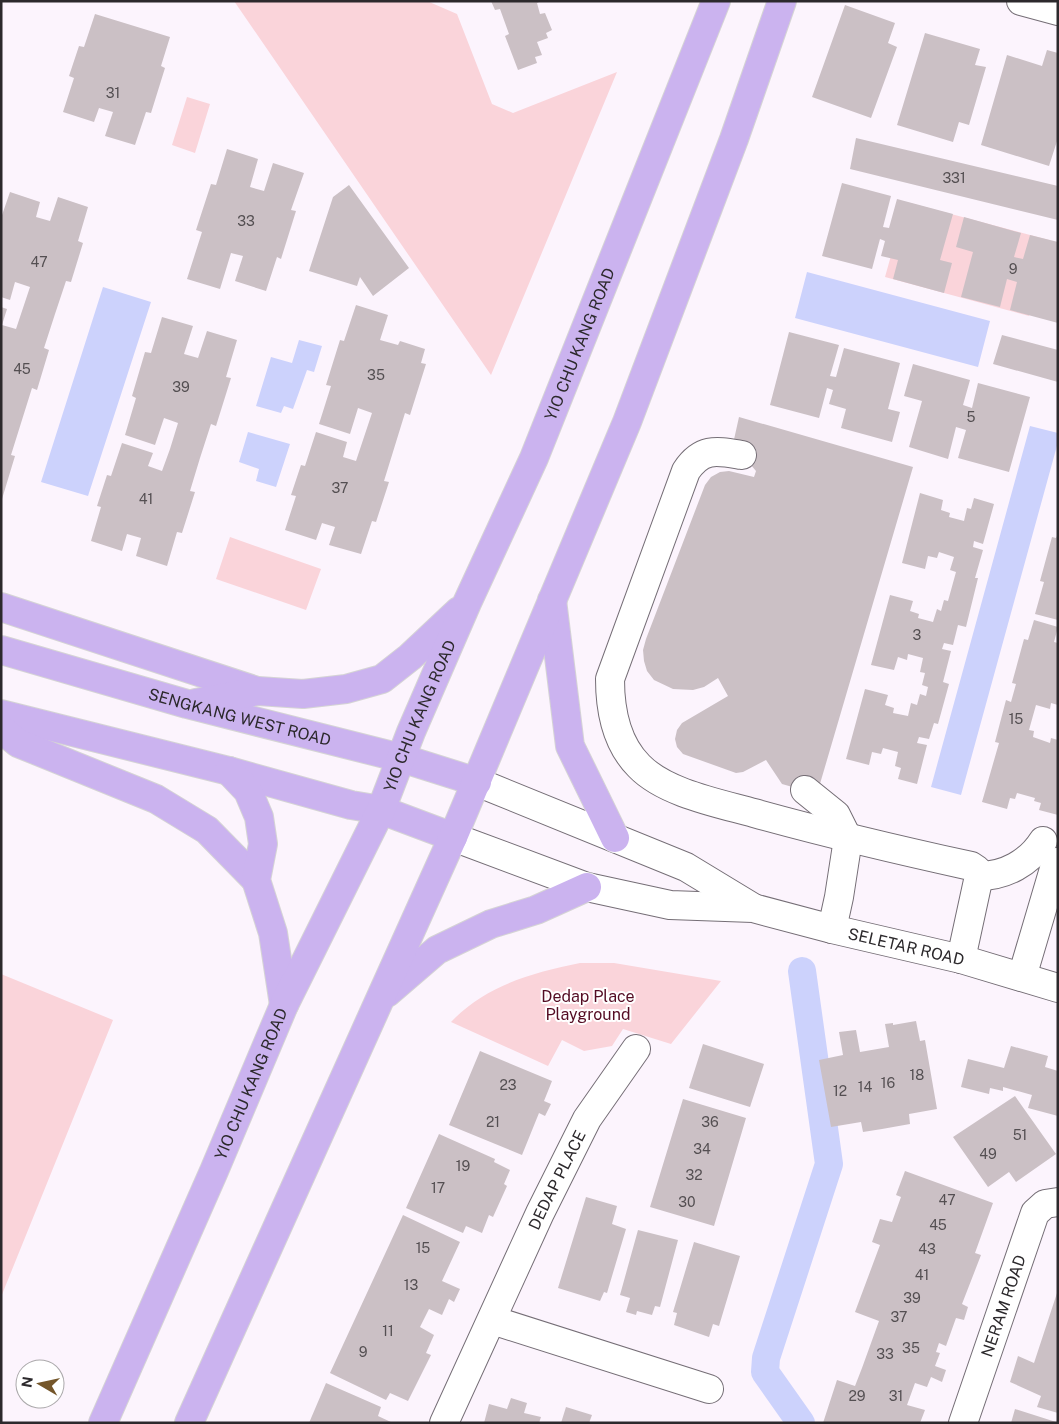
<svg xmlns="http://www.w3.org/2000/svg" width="1059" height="1424" font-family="'Public Sans',sans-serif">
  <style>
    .green { fill: #fad4da }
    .water { fill: #ccd2fc }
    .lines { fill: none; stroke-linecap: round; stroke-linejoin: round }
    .canal { stroke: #ccd2fc; stroke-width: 28 }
    .building { fill: #cbc0c5 }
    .minor-casing { stroke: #756e76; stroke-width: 30 }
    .major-casing { stroke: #d5d4d5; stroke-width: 30 }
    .minor { stroke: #fff; stroke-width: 28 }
    .major { stroke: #cbb3ef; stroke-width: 28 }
    .labels { text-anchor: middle; stroke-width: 4; stroke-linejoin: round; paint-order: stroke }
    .number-label { font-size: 14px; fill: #544f52 }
    .street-label { font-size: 16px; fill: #2c292c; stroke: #fff }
    .park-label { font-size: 16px; fill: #540c23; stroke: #fff }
  </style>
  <rect width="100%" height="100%" fill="#fcf4fd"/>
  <path class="green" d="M234,1H427L457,14L492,104L513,113L617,72L491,375Z
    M187,97L210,104L195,153L172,145Z
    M906,202L1049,240L1029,316L885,277Z
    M230,537L321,569L306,610L216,579Z
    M580,963H614L721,981L671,1044L623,1029L612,1046L584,1051L562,1040L548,1066L451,1022C486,985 532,973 580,963Z
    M1,974L113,1020L1,1297Z"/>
  <path class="water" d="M807,272L990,321L978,367L795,318Z
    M103,287L151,302L88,496L41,482Z
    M299,340L322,346L314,372L307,370L293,409L284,406L281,413L256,406L271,357L292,363Z
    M1030,426L1058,433V442L961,795L931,787Z
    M248,432L290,444L276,487L256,481L259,469L239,462Z"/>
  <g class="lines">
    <path class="canal" d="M801,1423L765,1372L766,1358L829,1164L802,971"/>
  </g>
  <path class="building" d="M491,1H541L537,3L540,14L545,13L552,30L546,33L548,38L537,42L542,55L535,57L537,63L518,70L505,36L509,34L500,9L495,10Z
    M845,5L895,23L888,43L897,47L871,118L812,97Z
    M95,14L170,37L161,66L165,68L151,113L146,112L135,145L105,136L113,112L99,108L94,122L63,112L74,78L69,76L79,46L84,47Z
    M925,33L980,49L975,65L986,67L969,125L959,122L953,142L897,125Z
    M1047,50L1058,53V138L1049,166L981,145L1007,55L1042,66Z
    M856,138L1058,186V220L850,169Z
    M227,149L258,159L250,187L264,191L273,163L304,173L291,210L296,211L281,259L277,257L266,291L235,281L243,256L231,253L220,289L187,279L202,232L196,230L211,184L216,185Z
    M842,183L891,196L883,227L889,228L897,199L953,214L940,260L952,263L944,293L893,279L898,260L881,256L885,241L880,239L872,269L822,256Z
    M349,185L409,268L373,296L360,277L357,286L309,271L333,197Z
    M10,192L40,202L36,217L50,221L58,197L88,207L78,241L83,243L71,282L66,281L55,314L44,348L49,350L37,390L32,388L11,455L15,456L2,499L1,307L7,309L2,325L16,329L30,287L15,282L10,300L1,297V218Z
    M964,217L1021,233L1014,257L1023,259L1030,235L1058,242V323L1010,310L1017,282L1007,279L1000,307L961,297L973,252L956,247Z
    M356,305L388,315L380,340L398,345L400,341L425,349L421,363L426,364L410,415L405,413L384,481L389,482L376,522L372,521L361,554L329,545L335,527L322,523L316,540L285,530L296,496L291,495L301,465L305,466L316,432L347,442L343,457L356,461L372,413L358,408L350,434L319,424L331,386L326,385L340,340L344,341Z
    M162,317L193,326L184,354L198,358L207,331L237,340L226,377L231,378L216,426L211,424L200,458L190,491L195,492L182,533L177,532L167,566L136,556L141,538L127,534L122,551L91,541L101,507L97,506L107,475L111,476L122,443L153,453L148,466L162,471L170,449L178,423L164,418L155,445L125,435L136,398L132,396L145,352L151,353Z
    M789,332L839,345L830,376L836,377L844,348L900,363L888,409L900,412L892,442L841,428L846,409L829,404L833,390L827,388L819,418L770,405Z
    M1002,335L1058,350V382L993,364Z
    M913,364L970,380L963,405L972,408L978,383L1030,397L1009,472L958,458L966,430L956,427L948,459L909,447L922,401L904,396Z
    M739,417L913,467L817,794L782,784L766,760L743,772L736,773L683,754L677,747L675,739L677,730L682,723L728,696L718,678L704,687L693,690L673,689L654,680L647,671L644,661L643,650L646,639L705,485L711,477L720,472L729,471L754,477L756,471L733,444Z
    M920,493L943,500L941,510L950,513L949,517L964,521L967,508L971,509L974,498L994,504L983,544L974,541L973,547L983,550L975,578H978L966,627L958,625L953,645L944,643L942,649L951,651L943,682L949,684L938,724L934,723L929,739L919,737L917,743L927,745L917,784L898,779L901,768L895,766L898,752L883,748L881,754L872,752L869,765L846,759L865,689L888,695L885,705L894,708L893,713L908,716L911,703L917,705L920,694L926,696L928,687L922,685L925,673L920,672L923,658L908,654L907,660L898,657L894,670L871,665L890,595L913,601L910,611L919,614L918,618L933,622L937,609L941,611L944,600L948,601L956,572L950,570L954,557L939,552L937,558L928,556L925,569L902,563Z
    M1058,534V620L1035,614L1044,582L1040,581L1052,537L1056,538Z
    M1034,620L1058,627L1054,642L1058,643V705L1051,703L1050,709L1036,705L1029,730L1034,731L1033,737L1050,743L1051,738L1058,740V815L1039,810L1041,803L1034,801L1035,798L1017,793L1015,799L1010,798L1007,809L982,802L999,743L995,742L1006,700L1011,702L1016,684L1012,683L1024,639L1028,640Z
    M916,1021L920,1041L925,1040L937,1109L909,1114L910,1124L882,1129L863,1132L861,1122L831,1127L819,1060L843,1055L839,1032L856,1030L860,1052L889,1047L885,1024L893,1023V1025Z
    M703,1044L764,1064L750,1107L689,1088Z
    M1011,1046L1048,1056L1045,1067L1058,1071V1116L1028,1108L1032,1095L1003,1087V1091L990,1088L989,1094L961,1087L968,1059L1004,1068Z
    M480,1051L552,1081L544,1101L551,1104L545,1116L539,1113L522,1155L449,1125Z
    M1015,1096L1056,1154L1016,1182L1009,1172L988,1187L953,1137Z
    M683,1099L746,1118L714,1226L650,1207Z
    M439,1134L495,1159L494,1162L510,1170L504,1184L507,1186L493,1217L489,1215L482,1233L466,1226L463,1233L406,1208Z
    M905,1171L993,1203L975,1253L981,1255L962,1304L968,1307L964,1320L956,1318L946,1346L939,1343L936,1352L940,1353L935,1366L946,1370L942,1382L931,1377L927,1387L915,1383L907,1405L925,1410L920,1423H823L837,1380L855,1386L862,1368L878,1374L862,1368L879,1321L855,1312L880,1245L872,1242L880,1219L892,1222L901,1197L896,1195Z
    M586,1197L617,1206L612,1224L626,1229L607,1293L604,1292L600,1301L558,1288Z
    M403,1215L460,1242L442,1281L460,1289L454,1302L449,1299L442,1315L429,1309L420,1327L434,1335L426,1353L431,1355L408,1401L390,1393L386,1400L330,1373Z
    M638,1230L678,1240L660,1307L655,1306L652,1315L637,1311L636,1315L626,1312L630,1298L620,1295Z
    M694,1242L740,1256L719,1326L713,1324L709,1337L674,1325L677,1313L673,1312Z
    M1058,1290V1413L1037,1407L1041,1396L1010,1382L1018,1356L1034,1363Z
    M326,1383L381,1407L378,1416L393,1423H309Z
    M511,1398L527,1403L524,1413L541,1417L539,1423H484L489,1404L507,1409Z
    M566,1407L592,1415L589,1423H561Z
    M1015,1409L1056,1422V1423H1011Z"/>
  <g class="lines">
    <g class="minor-casing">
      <g id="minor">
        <path d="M1021,1L1058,11"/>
        <path d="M742,455C717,451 702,447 686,471L610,679C610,710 616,743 639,766C665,793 718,803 754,813C826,833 898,850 971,866L977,870L979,876L961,959"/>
        <path d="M477,782L686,867L752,907"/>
        <path d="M805,790L836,815L848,839L839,897L832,929"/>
        <path id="s1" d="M453,837L587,887L670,905L753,908L832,929L961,959L1058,988"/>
        <path d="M979,876C1005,876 1029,863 1043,841"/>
        <path d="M1022,977L1056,862"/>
        <path d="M492,1320L709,1389"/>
        <path id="s2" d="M444,1423L540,1213L587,1119L636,1049"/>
        <path id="s3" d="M963,1423L1035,1213L1045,1204L1058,1202"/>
      </g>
    </g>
    <g class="major-casing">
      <g id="major">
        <path d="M552,600L570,746L615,838"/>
        <path d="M1,607L254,690"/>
        <path id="s4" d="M1,650L187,704L401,758L477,782"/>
        <path d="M196,703L258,691L303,694L346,689L382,679L410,657L459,611"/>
        <path d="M1,714L229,771L351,805L381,810L453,837"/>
        <path d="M1,729L18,743L156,799L207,830L256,880"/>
        <path d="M229,771L248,791L259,817L263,844L256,880L273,933L284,1005"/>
        <path d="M387,993L437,950L491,924L536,910L587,887"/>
        <path id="s5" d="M103,1423L214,1171L284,1005L381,810L411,732L467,603L534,458L716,1"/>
        <path d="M189,1423L453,837L627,422L734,139L782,1"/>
      </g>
    </g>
    <use href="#minor" class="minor"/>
    <use href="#major" class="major"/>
  </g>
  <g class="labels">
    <g class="number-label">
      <text x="113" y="98">31</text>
      <text x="954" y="183">331</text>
      <text x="246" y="226">33</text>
      <text x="39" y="267">47</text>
      <text x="1013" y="274">9</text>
      <text x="22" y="374">45</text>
      <text x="376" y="380">35</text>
      <text x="181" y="392">39</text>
      <text x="971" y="422">5</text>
      <text x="340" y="493">37</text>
      <text x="146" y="504">41</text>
      <text x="917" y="640">3</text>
      <text x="1016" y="724">15</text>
      <text x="917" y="1080">18</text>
      <text x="888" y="1088">16</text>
      <text x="508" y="1090">23</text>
      <text x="865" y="1092">14</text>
      <text x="840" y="1096">12</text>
      <text x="493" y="1127">21</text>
      <text x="710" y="1127">36</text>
      <text x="1020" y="1140">51</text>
      <text x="702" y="1154">34</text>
      <text x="988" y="1159">49</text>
      <text x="463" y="1171">19</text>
      <text x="694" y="1180">32</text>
      <text x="438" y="1193">17</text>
      <text x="947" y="1205">47</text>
      <text x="687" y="1207">30</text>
      <text x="938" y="1230">45</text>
      <text x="423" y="1253">15</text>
      <text x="927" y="1254">43</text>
      <text x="922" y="1280">41</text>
      <text x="411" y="1290">13</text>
      <text x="912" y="1303">39</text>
      <text x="899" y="1322">37</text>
      <text x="388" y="1336">11</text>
      <text x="911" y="1353">35</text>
      <text x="363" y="1357">9</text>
      <text x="885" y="1359">33</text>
      <text x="857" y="1401">29</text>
      <text x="896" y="1401">31</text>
    </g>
    <g class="street-label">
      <text dy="6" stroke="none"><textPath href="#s5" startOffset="1180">YIO CHU KANG ROAD</textPath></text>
      <text dy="6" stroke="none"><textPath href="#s4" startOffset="248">SENGKANG WEST ROAD</textPath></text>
      <text dy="6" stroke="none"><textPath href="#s5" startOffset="775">YIO CHU KANG ROAD</textPath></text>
      <text dy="6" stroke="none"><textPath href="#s1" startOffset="469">SELETAR ROAD</textPath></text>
      <text dy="6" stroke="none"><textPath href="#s5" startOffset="370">YIO CHU KANG ROAD</textPath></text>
      <text dy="6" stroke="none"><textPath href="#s2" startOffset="268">DEDAP PLACE</textPath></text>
      <text dy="6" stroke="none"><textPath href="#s3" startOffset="124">NERAM ROAD</textPath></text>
    </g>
    <g class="park-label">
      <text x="588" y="1002">Dedap Place<tspan x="588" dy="18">Playground</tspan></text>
    </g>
  </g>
  <rect width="1059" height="1424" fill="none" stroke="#2c292c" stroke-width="5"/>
  <g transform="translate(40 1384) rotate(279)"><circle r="24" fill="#ffffff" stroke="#aba9ab"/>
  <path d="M0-4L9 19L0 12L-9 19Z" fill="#74562a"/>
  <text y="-8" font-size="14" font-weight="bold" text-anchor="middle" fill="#2c292c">N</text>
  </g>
</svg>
